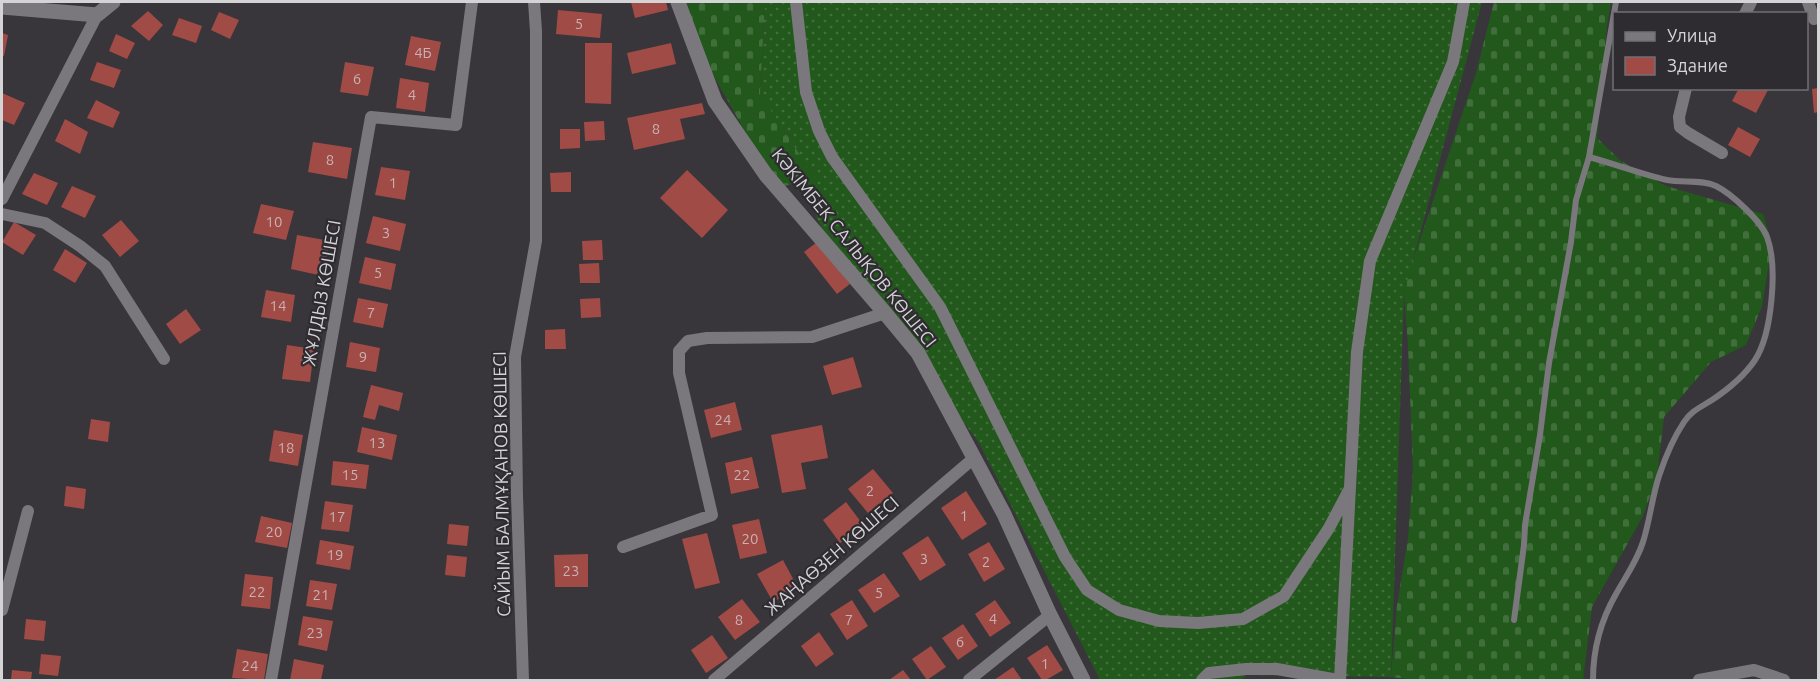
<svg xmlns="http://www.w3.org/2000/svg" width="1820" height="682" font-family="Ubuntu,sans-serif">
  <style>
    .grass { fill: url(#grass-dots) }
    .cemetery { fill: url(#cemetery-stones) }
    .building { fill: #a14b46 }
    .lines { fill: none; stroke-linecap: round; stroke-linejoin: round }
    .service { stroke: #7a787d; stroke-width: 6 }
    .minor { stroke: #7a787d; stroke-width: 12 }
    .tertiary { stroke: #7a787d; stroke-width: 15 }
    .labels { text-anchor: middle; stroke-width: 4.5; stroke-linejoin: round; paint-order: stroke }
    .number-label { font-size: 15px; fill: #c7b1b2 }
    .street-label { font-size: 18px; fill: #d4d3d6; stroke: #2e2c31 }
  </style>
  <defs>
    <pattern id="grass-dots" width="8" height="8" patternUnits="userSpaceOnUse" patternTransform="scale(1.5)"><rect width="8" height="8" fill="#22581b"/><path d="M2 2h.1M6 6h.1" fill="none" stroke="#416f3b" stroke-width="1.8" stroke-linecap="round"/></pattern>
    <pattern id="cemetery-stones" width="16" height="16" patternUnits="userSpaceOnUse" patternTransform="scale(1.5)"><rect width="16" height="16" fill="#22581b"/><path d="M2 7V4a2 2 0 0 1 4 0v3zM10 15v-3a2 2 0 0 1 4 0v3z" fill="#416f3b"/></pattern>
  </defs>
  <rect width="100%" height="100%" fill="#38363b"/>
  <path class="grass" d="M765,2H1482L1404,294L1391,677L1246,675L1241,680H1100L978,441L834,255L760,94Z"/>
  <path class="cemetery" d="M680,2H765L760,94L815,178L777,188L690,34Z
    M1494,2H1611L1607,26L1597,138L1621,161L1666,186L1763,214L1772,244L1762,306L1746,345L1711,362L1664,417L1657,477L1643,516L1592,607L1583,680H1417L1391,677L1397,605L1408,538L1413,471L1408,346L1404,294L1410,269L1476,73Z"/>
  <path class="building" d="M631,2H666L668,10L635,18Z
    M558,10L602,14L600,38L556,34Z
    M148,11L163,25L149,41L131,26Z
    M219,12L239,20L230,39L211,30Z
    M179,18L202,26L196,43L172,35Z
    M2,33L8,35L4,56H2Z
    M116,34L135,43L127,59L109,51Z
    M411,36L441,42L435,71L405,65Z
    M585,43H612L611,104L585,103Z
    M671,43L676,64L632,74L627,53Z
    M97,62L121,70L114,88L90,80Z
    M345,62L374,67L368,96L340,92Z
    M400,78L429,83L425,112L396,108Z
    M1739,88L1768,90L1756,113L1732,101Z
    M1818,88V112L1814,113L1812,89Z
    M2,93L25,103L14,125L2,120Z
    M96,100L120,112L113,128L87,118Z
    M702,103L705,114L680,119L685,139L634,150L627,118Z
    M65,119L88,132L80,154L55,141Z
    M604,121L605,140L585,141L584,122Z
    M1738,127L1760,139L1750,157L1728,145Z
    M560,129H580V148L560,149Z
    M313,142L352,148L347,179L308,172Z
    M381,167L410,171L405,200L375,195Z
    M687,170L728,210L702,238L660,198Z
    M571,172V192H551L550,173Z
    M34,173L58,183L47,205L22,194Z
    M72,186L96,196L85,218L61,207Z
    M261,204L294,211L286,240L253,233Z
    M373,216L406,224L400,251L366,243Z
    M121,220L139,241L120,257L102,235Z
    M14,222L36,235L23,255L2,242Z
    M297,235L330,241L323,276L291,269Z
    M602,240L603,260H583L582,241Z
    M817,242L850,284L837,294L804,252Z
    M65,249L87,263L75,283L53,270Z
    M365,257L396,264L391,290L359,283Z
    M599,263L600,283H580L579,264Z
    M266,290L295,295L291,322L261,317Z
    M358,298L388,304L383,328L353,322Z
    M600,298L601,317L581,318L580,299Z
    M186,309L201,330L180,344L166,324Z
    M565,329L566,349H545V330Z
    M350,342L380,348L376,372L346,367Z
    M287,345L314,349L310,382L282,379Z
    M853,357L862,387L832,395L823,366Z
    M371,385L403,393L399,411L379,405L375,420L363,417Z
    M735,402L742,430L711,438L704,410Z
    M91,419L110,422L108,442L88,439Z
    M822,425L828,458L801,463L806,489L782,493L771,435Z
    M362,427L397,435L392,460L357,452Z
    M274,430L303,435L298,466L269,461Z
    M752,457L759,488L731,494L725,463Z
    M333,461L369,465L366,489L331,485Z
    M873,469L893,493L868,513L848,489Z
    M66,486L86,489L84,509L64,506Z
    M966,491L987,524L962,540L941,508Z
    M325,501L353,505L349,532L321,529Z
    M846,502L864,526L840,543L823,520Z
    M261,516L292,523L287,548L255,542Z
    M759,519L767,553L740,559L732,525Z
    M449,524L469,526L467,546L447,544Z
    M707,533L720,583L695,589L682,539Z
    M928,536L946,565L920,581L902,553Z
    M320,540L354,546L350,570L316,564Z
    M989,542L1005,569L984,582L968,554Z
    M588,554V587H555L554,555Z
    M447,555L467,557L465,577L445,575Z
    M783,560L798,588L773,602L757,574Z
    M884,573L900,596L874,613L858,590Z
    M245,574L273,577L270,609L241,606Z
    M310,580L337,584L332,610L306,606Z
    M742,599L760,622L735,640L718,617Z
    M852,600L868,626L847,640L830,614Z
    M995,600L1011,623L990,637L975,614Z
    M303,616L333,621L327,651L298,645Z
    M26,619L46,621L44,641L24,639Z
    M963,624L978,646L958,660L942,638Z
    M819,632L834,654L816,667L801,646Z
    M712,635L728,658L706,673L691,650Z
    M1047,645L1063,670L1046,680H1042L1027,658Z
    M931,646L946,667L927,680L912,659Z
    M237,649L268,654L264,680L232,678Z
    M41,654L61,656L58,676L39,674Z
    M294,659L324,665L321,680H290Z
    M1013,667L1022,680H994Z
    M12,670L32,672L31,680H11Z
    M903,670L911,680H889Z"/>
  <g class="lines">
    <path class="service" d="M1589,157C1615,164 1641,174 1667,180C1683,183 1702,179 1716,186C1732,194 1761,221 1767,237C1778,266 1772,334 1755,360C1745,375 1727,390 1712,400C1701,407 1691,411 1684,422C1674,437 1665,458 1659,476C1652,497 1650,520 1643,542C1637,561 1626,576 1616,594C1601,620 1593,650 1593,680
      M1514,620L1524,545L1525,525L1540,435L1549,363L1571,242L1576,200L1589,157L1616,2"/>
    <path class="minor" d="M796,2L806,92L819,131L832,157L940,307L1065,557L1087,590L1119,610L1159,621L1198,623L1243,619L1284,596L1329,528L1349,490
      M1808,2L1814,19
      M1745,14L1751,2
      M1686,88L1679,117L1680,127L1688,133L1722,153
      M2,199L97,15
      M2,214L45,223L80,246L105,266L164,359
      M623,547L712,515L679,373V351L688,341L707,338L812,337L885,313
      M2,610L28,511
      M271,680L371,117L456,125L472,2
      M523,680L517,496L515,357L536,241V31L534,2
      M714,680L974,458
      M969,680L1050,615
      M1202,680L1209,673L1246,669H1277L1338,680
      M1340,680L1357,352L1370,261L1453,62L1464,2
      M1699,680L1754,670L1784,680"/>
    <path class="tertiary" d="M678,2L715,101L766,175L885,313L918,353L1004,514L1050,615L1083,680
      M2,7L97,15L113,2"/>
  </g>
  <g class="labels">
    <g class="number-label">
      <text x="579" y="29">5</text>
      <text x="423" y="58">4Б</text>
      <text x="357" y="84">6</text>
      <text x="412" y="100">4</text>
      <text x="656" y="134">8</text>
      <text x="330" y="165">8</text>
      <text x="393" y="188">1</text>
      <text x="274" y="227">10</text>
      <text x="386" y="238">3</text>
      <text x="378" y="278">5</text>
      <text x="278" y="311">14</text>
      <text x="371" y="318">7</text>
      <text x="363" y="362">9</text>
      <text x="723" y="425">24</text>
      <text x="377" y="448">13</text>
      <text x="286" y="453">18</text>
      <text x="350" y="480">15</text>
      <text x="742" y="480">22</text>
      <text x="870" y="496">2</text>
      <text x="964" y="521">1</text>
      <text x="337" y="522">17</text>
      <text x="274" y="537">20</text>
      <text x="750" y="544">20</text>
      <text x="335" y="560">19</text>
      <text x="924" y="564">3</text>
      <text x="986" y="567">2</text>
      <text x="571" y="576">23</text>
      <text x="257" y="597">22</text>
      <text x="879" y="598">5</text>
      <text x="321" y="600">21</text>
      <text x="993" y="624">4</text>
      <text x="739" y="625">8</text>
      <text x="849" y="625">7</text>
      <text x="315" y="638">23</text>
      <text x="960" y="647">6</text>
      <text x="1045" y="669">1</text>
      <text x="250" y="671">24</text>
    </g>
    <g class="street-label">
      <text transform="translate(854 248) rotate(51)" y="6">КӘКІМБЕК САЛЫҚОВ КӨШЕСІ</text>
      <text transform="translate(322 293) rotate(-80)" y="6">ЖҰЛДЫЗ КӨШЕСІ</text>
      <text transform="translate(502 484) rotate(-91)" y="6">САЙЫМ БАЛМҰҚАНОВ КӨШЕСІ</text>
      <text transform="translate(832 556) rotate(-41)" y="6">ЖАҢАӨЗЕН КӨШЕСІ</text>
    </g>
  </g>
  <rect width="1820" height="682" fill="none" stroke="#d4d3d6" stroke-width="6"/>
  <rect x="1613" y="12" width="195" height="78" fill="#2e2c31" stroke="#706f73" stroke-width="1.5"/>
  <rect x="1625" y="32" width="30" height="9" fill="#7a787d" stroke="#706f73" stroke-width="1.5"/>
  <text x="1667" y="42" font-size="18" fill="#d4d3d6">Улица</text>
  <rect x="1625" y="57" width="30" height="18" fill="#a14b46" stroke="#706f73" stroke-width="1.5"/>
  <text x="1667" y="72" font-size="18" fill="#d4d3d6">Здание</text>
</svg>
